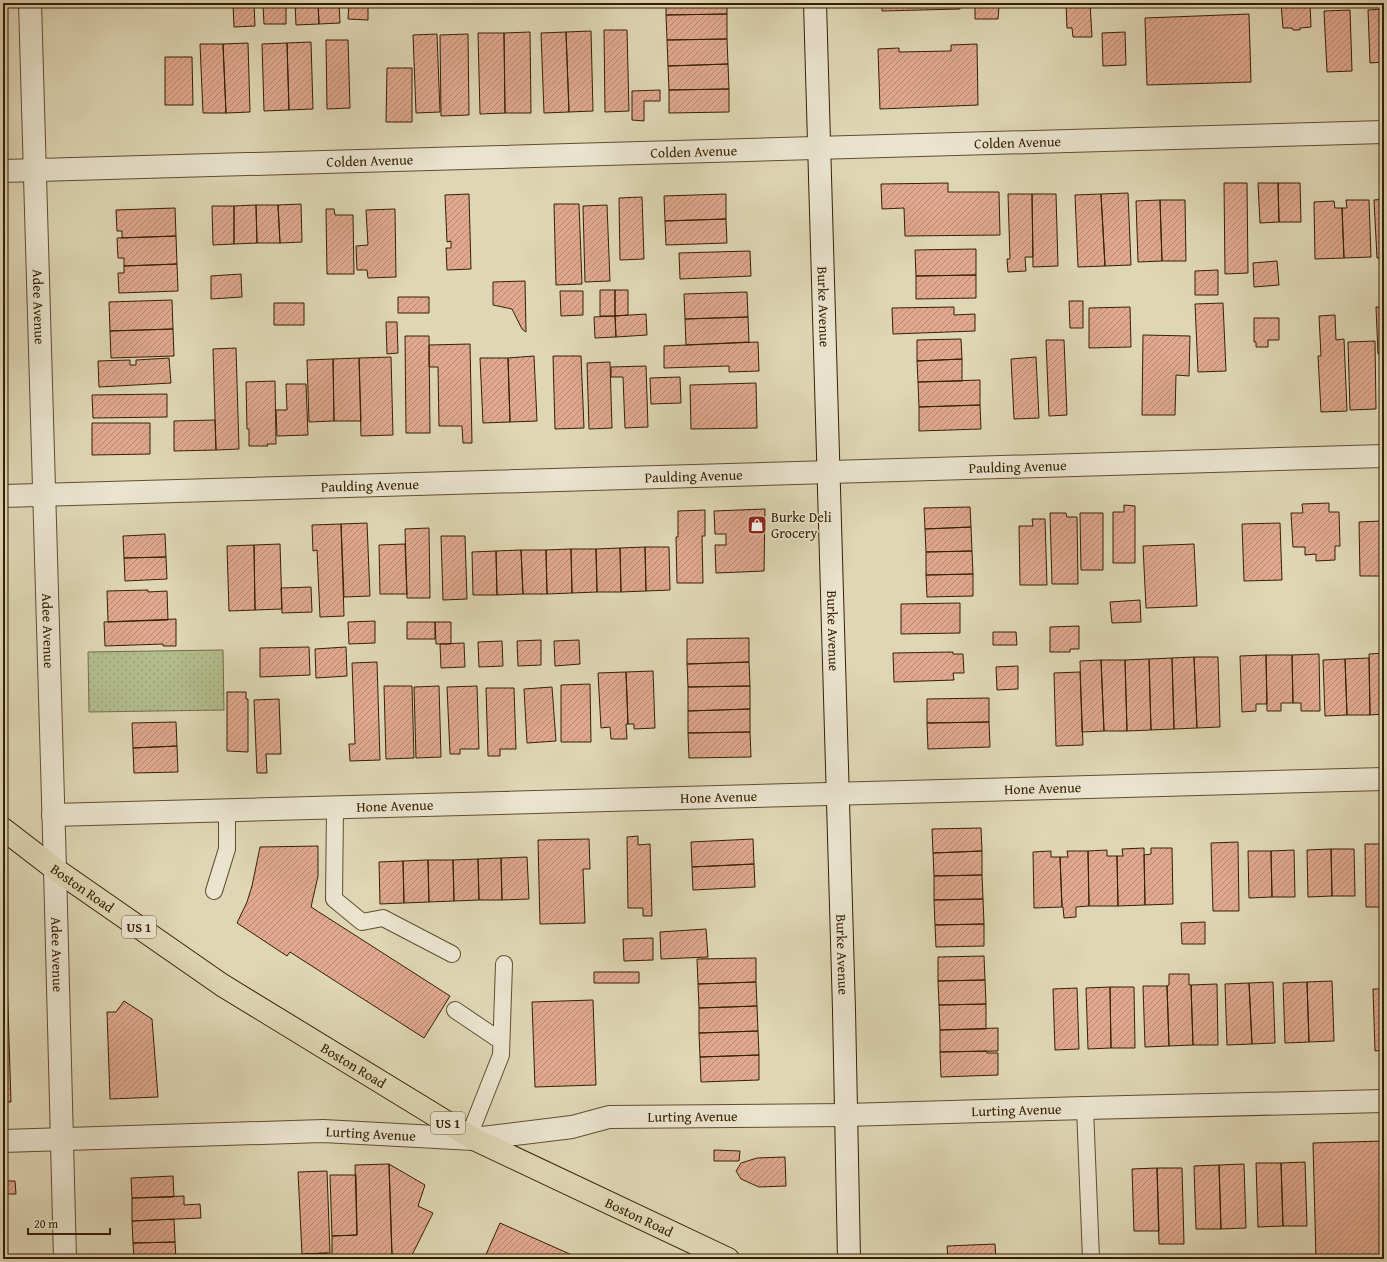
<svg xmlns="http://www.w3.org/2000/svg" width="1387" height="1262" font-family="'Gentium Book Plus',serif">
  <style>
    .grass { fill: url(#grass-dots); stroke: #746e46 }
    .building { fill: url(#building-hatch); stroke: #362001 }
    .lines { fill: none; stroke-linecap: round; stroke-linejoin: round }
    .lane-casing { stroke: #604e2e; stroke-width: 18 }
    .street-casing { stroke: #604e2e; stroke-width: 24 }
    .secondary-casing { stroke: #362001; stroke-width: 24 }
    .primary-casing { stroke: #362001; stroke-width: 24 }
    .lane { stroke: #eae4cf; stroke-width: 16 }
    .street { stroke: #eae4cf; stroke-width: 22 }
    .secondary { stroke: #eae4cf; stroke-width: 22 }
    .primary { stroke: #dfd6b5; stroke-width: 22 }
    .labels { text-anchor: middle; stroke-width: 3; stroke-linejoin: round; paint-order: stroke }
    .shield { fill: #eae4cf; stroke: #6c5b3f; stroke-width: 1 }
    .shield-label { font-size: 13px; font-weight: bold; fill: #362001 }
    .street-label { font-size: 14px; fill: #362001; stroke: #eae4cf }
    .poi-label { font-size: 14px; fill: #362001; stroke: #eae4cf; text-anchor: start }
  </style>
  <defs>
    <pattern id="grass-dots" width="8" height="8" patternUnits="userSpaceOnUse"><rect width="8" height="8" fill="#b3bd8c"/><path d="M2 2h.1M6 6h.1" fill="none" stroke="#9ba277" stroke-width="1.8" stroke-linecap="round"/></pattern>
    <pattern id="building-hatch" width="6" height="6" patternUnits="userSpaceOnUse"><rect width="6" height="6" fill="#e0a88e"/><path d="M-1 1l2-2M0 6l6-6M5 7l2-2" fill="none" stroke="#b68872"/></pattern>
  </defs>
  <rect width="100%" height="100%" fill="#dfd6b5"/>
  <filter id="stains"><feTurbulence type="fractalNoise" baseFrequency=".005" numOctaves="4"/><feColorMatrix values="0 0 0 0 .2 0 0 0 0 .09 0 0 0 0 .02 0 0 0 .5 -.17"/></filter>
  <radialGradient id="worn" r=".72"><stop offset=".6" stop-color="#630" stop-opacity="0"/><stop offset="1" stop-color="#630" stop-opacity=".3"/></radialGradient>
  <path class="grass" d="M223,650L224,710L89,712L88,652Z"/>
  <path class="building" d="M254,3L255,26L234,27L233,4Z
    M295,3H318L319,24L296,25Z
    M318,3H339L340,23L319,24Z
    M349,3H368V20L348,19Z
    M666,3H727V14L666,15Z
    M882,3H960V9L882,11Z
    M1066,3H1090L1092,37H1073L1072,28H1067Z
    M1281,3H1310L1311,27L1300,28V30H1293L1292,28H1283Z
    M286,4V24H264L263,5Z
    M975,6H999L998,19H975Z
    M1384,9V62L1370,63L1368,10Z
    M1350,10L1352,71L1327,72L1324,11Z
    M727,14V39L667,40L666,15Z
    M1249,14L1251,82L1147,85L1145,18Z
    M604,30H627L629,111L605,112Z
    M591,31L593,111L569,112L566,32Z
    M530,32L531,113H505L504,33Z
    M566,32L569,112L544,113L541,33Z
    M1125,32L1126,65L1103,66L1102,33Z
    M478,33H504L505,113L480,114Z
    M437,34L440,112L416,113L413,35Z
    M468,34L469,115L441,116L440,35Z
    M727,39L728,64L668,66L667,40Z
    M326,40H348L350,108L327,109Z
    M311,42L313,109L289,110L287,43Z
    M248,43L250,112L226,113L223,44Z
    M287,43L289,110L264,111L262,44Z
    M200,44H223L226,113H203Z
    M977,44L978,105L880,109L878,49L899,48V52L951,51V45Z
    M165,57H192L193,105H165Z
    M728,64L729,89L669,90L668,66Z
    M387,68H412V122H386Z
    M729,89V112L669,113V90Z
    M660,90V101H644V121L632,120V91Z
    M948,183V192H999L1000,235L905,236L904,208L882,209L881,184Z
    M1224,183H1247L1248,273L1225,274Z
    M1258,183H1278L1279,222L1260,223Z
    M1278,183H1300L1301,222H1279Z
    M1128,193L1131,265L1105,266L1101,194Z
    M469,194L471,269L447,270L446,248H451V241L447,242L445,195Z
    M726,194V219L665,221L664,196Z
    M1008,194H1032L1033,257H1025L1026,271L1008,272L1007,259H1010Z
    M1032,194H1056L1058,266L1033,267Z
    M1101,194L1105,266L1078,267L1075,195Z
    M642,197L644,259L620,260L619,198Z
    M1384,199V258H1377L1374,200Z
    M1160,200L1162,261L1138,262L1136,201Z
    M1160,200H1185L1186,261H1162Z
    M1346,200H1369L1371,257L1344,258L1342,208H1347Z
    M1334,201L1335,208H1342L1344,258L1315,259L1314,202Z
    M301,204L302,242L280,243L278,205Z
    M554,204H579L582,284L556,285Z
    M256,205L257,243L234,244V206Z
    M256,205H278L280,243H257Z
    M607,205L610,281L585,282L583,206Z
    M212,206H234V244L213,245Z
    M175,208L176,236L122,238V231H117L116,210Z
    M326,209H334L335,215H353L354,274H327Z
    M395,209L396,277L368,278L367,270H357L356,246L368,245L366,210Z
    M726,219L727,243L666,245L665,221Z
    M176,236L177,264L124,266V258H118L117,238Z
    M976,249V275L916,276L915,250Z
    M750,251L751,276L680,279L679,253Z
    M1277,261L1279,285L1254,287L1253,263Z
    M177,264L178,291L119,293L118,273H124V266Z
    M1218,270V295H1195V271Z
    M241,274L242,297L211,299V276Z
    M976,275V298L916,299V276Z
    M525,281L526,332L522,329L512,309L493,305V282Z
    M600,290H615V316H600Z
    M615,290H628V315L615,316Z
    M560,291H583V315L561,316Z
    M747,292L748,317L685,319L684,294Z
    M398,297H429V313H398Z
    M172,300L173,329L110,331L109,302Z
    M1069,301H1083V328H1070Z
    M274,303H304V325H274Z
    M1223,303L1226,371L1198,372L1195,304Z
    M954,307V315L975,314V331L893,334L892,308Z
    M1130,307L1131,347L1089,348V308Z
    M1376,307H1384V354H1378Z
    M646,314L647,335L616,337L615,316Z
    M1335,315L1336,340L1344,339L1347,411L1321,412L1318,356H1321L1319,316Z
    M615,316L616,337L595,338L594,317Z
    M748,317L749,342L686,345L685,319Z
    M1254,318H1279V340H1268V347H1256V342H1254Z
    M386,322H397L398,353L387,354Z
    M173,329L174,356L111,358L110,331Z
    M1143,335L1190,336L1189,376L1176,375L1175,415H1142Z
    M405,336H429L430,433H406Z
    M961,339L962,359L917,361V340Z
    M1046,340H1064L1067,415L1049,416Z
    M1375,341L1376,409L1350,410L1348,342Z
    M758,342L759,371L729,372V366L664,368V346Z
    M470,344L472,443H463L462,426H439L438,367H429V345Z
    M236,348L239,449L216,450L213,349Z
    M534,356L537,421L510,422L508,358Z
    M553,356H581L584,428L555,429Z
    M391,357L393,435L361,436L359,358Z
    M1036,357L1039,418L1014,419L1011,359Z
    M169,358L171,383L99,387L98,361L130,360V365H136V360Z
    M359,358L361,421H334L333,359Z
    M480,358H508L510,422L483,423Z
    M333,359L334,421L309,422L307,360Z
    M962,359V381L918,382L917,361Z
    M610,362L612,428L589,429L587,363Z
    M646,366L648,427L625,428L623,377H611V367Z
    M680,377L681,403L651,404L650,378Z
    M980,380V405L919,407L918,382Z
    M275,381L276,444H267L268,446H249V429H247L246,382Z
    M756,383L757,428L691,429L690,385Z
    M286,384H306L308,435L277,436L276,410H287Z
    M167,394V417L93,418L92,395Z
    M980,405L981,429L919,431V407Z
    M215,420L216,450L174,451V421Z
    M92,423H150V454L92,455Z
    M1329,503V512H1339L1340,546H1335V560L1316,561V554L1305,555V547H1293L1291,513H1303L1302,504Z
    M1124,505L1135,506V563H1113V512H1124Z
    M970,507L971,527L925,529L924,508Z
    M765,509L764,571L716,573L715,545H726V534H715L714,511Z
    M705,510V536H702L703,583H677L676,537H678V511Z
    M1050,513H1066L1067,517H1077L1078,584H1052Z
    M1080,513H1103V570H1081Z
    M1032,519H1045L1047,585H1020L1019,526H1033Z
    M1381,521L1382,576H1360L1359,522Z
    M1381,521H1384V576H1382Z
    M367,523L370,596L344,597L341,524Z
    M1280,523L1282,580L1244,581L1242,524Z
    M341,524L344,616L320,617L317,550L313,551L312,525Z
    M971,527L972,551L926,552L925,529Z
    M429,528L430,598H407L405,529Z
    M165,534L166,557L124,558L123,536Z
    M441,536H465L467,599L443,600Z
    M280,544L282,609L255,610L254,545Z
    M405,544L407,594H380L379,545Z
    M1194,544L1197,606L1146,608L1143,546Z
    M254,545L255,610L229,611L227,546Z
    M645,547L646,591L621,592L620,548Z
    M645,547H669L670,590L646,591Z
    M620,548L621,592H597L596,549Z
    M571,549L572,593L547,594L546,550Z
    M571,549H596L597,592L572,593Z
    M521,550L523,594L497,595L496,551Z
    M521,550H546L547,594H523Z
    M496,551L497,595H473L472,552Z
    M972,551L973,574L926,575V552Z
    M166,557L167,579L125,581L124,558Z
    M973,574V596L927,597L926,575Z
    M311,587L312,612L282,613L281,588Z
    M148,590V592L167,591L168,620L108,622L107,591Z
    M1140,600L1141,622L1112,623L1110,602Z
    M960,603V633L901,634V604Z
    M176,619V646H163V644L105,646L104,622Z
    M375,621V643L349,644L348,622Z
    M407,622H435V639H407Z
    M435,622H451V644H436Z
    M1079,626V649H1070V652H1050V627Z
    M993,632H1016L1017,645H993Z
    M749,638V662L687,664V639Z
    M541,640V665L518,666L517,641Z
    M579,640L580,664L555,666L554,641Z
    M502,641L503,666L479,667L478,642Z
    M464,643L465,667L441,668L440,644Z
    M309,647L310,675L260,677V648Z
    M346,647L347,676L316,678L315,649Z
    M953,652V654H963L964,673H953L954,680L894,682L893,653Z
    M1384,653V714L1370,715L1369,654Z
    M1319,654L1320,711H1301V703H1293L1292,655Z
    M1266,655L1267,704H1256V711L1242,712L1240,656Z
    M1266,655H1292L1293,703H1281V711H1267Z
    M1194,657L1197,728L1174,729L1172,658Z
    M1194,657H1218L1220,727L1197,728Z
    M1172,658L1174,729L1151,730L1149,659Z
    M1369,658L1370,715H1347L1345,659Z
    M1149,659L1151,730L1127,731L1125,660Z
    M1345,659L1347,715L1325,716L1323,660Z
    M1101,660L1104,731L1082,732L1080,661Z
    M1101,660H1125L1127,731H1104Z
    M377,662L380,760L350,761L349,744H355L352,663Z
    M749,662L750,686L688,687L687,664Z
    M1018,666V689L997,690L996,667Z
    M653,671L655,728L634,729V724H628L626,672Z
    M626,672L628,724H626L627,739H611L610,727L601,728L598,673Z
    M1080,672L1083,745L1056,746L1054,673Z
    M590,684L591,742H561V685Z
    M384,686H412L414,758L386,759Z
    M439,686L441,757L416,758L414,687Z
    M477,686L479,749H460V754H450L447,687Z
    M750,686V709L688,711V687Z
    M552,687L556,741L527,743L524,689Z
    M486,688H514L516,749H500V756H488Z
    M227,692H246V699H248V752L227,751Z
    M989,698V722L927,723V699Z
    M279,699L281,754H266L267,773H257L254,700Z
    M750,709V732L688,733V711Z
    M176,722L177,746L133,748L132,723Z
    M989,722L990,747L928,749L927,723Z
    M750,732L751,757L689,758L688,733Z
    M177,746L178,772L134,773L133,748Z
    M981,828L982,851L933,853L932,829Z
    M638,836V845L650,844L652,916H643V908H628L627,837Z
    M589,839L590,869H583L585,923L540,924L538,840Z
    M753,839L754,864L692,867L691,842Z
    M1238,842L1239,911H1213L1211,843Z
    M1365,844H1384V907H1366Z
    M318,846V876L311,907L450,996L424,1038L290,952L287,956L237,923L247,902L252,886L260,847Z
    M1144,848L1145,905L1118,906L1117,856H1123L1122,849Z
    M1151,848H1172L1173,904L1145,905L1144,855L1151,854Z
    M1331,849L1332,896L1308,897L1307,850Z
    M1331,849H1354L1355,896H1332Z
    M1107,850V856H1117L1118,906H1089L1088,851Z
    M1294,850L1295,897H1272L1271,851Z
    M982,851V875L934,876L933,853Z
    M1051,851V857H1060L1062,907L1034,908L1033,852Z
    M1067,851H1088L1089,906L1076,907V917L1064,918L1063,907H1062L1060,857H1068Z
    M1248,851H1271L1272,897L1249,898Z
    M527,857L529,899L502,900L501,858Z
    M501,858L502,900H479L478,859Z
    M478,859L479,900L454,901L453,860Z
    M428,860L429,902L404,903L403,861Z
    M428,860H453L454,901L429,902Z
    M403,861L404,903L380,904L379,862Z
    M754,864L755,887L693,890L692,867Z
    M982,875L983,899L934,900V876Z
    M983,899L984,924L935,925L934,900Z
    M3,912L5,914L11,1102H3Z
    M1205,922V944H1182L1181,923Z
    M984,924V946L936,947L935,925Z
    M706,929L708,957L661,959L660,932Z
    M653,938V960L624,961L623,939Z
    M984,956L985,980L938,981V957Z
    M756,958V982L698,984L697,959Z
    M594,972H639V983H594Z
    M1169,974H1189V985H1191L1193,1045L1169,1046L1167,986L1169,985Z
    M985,980L986,1004L939,1005L938,981Z
    M1332,981L1334,1041L1309,1042L1307,982Z
    M756,982L757,1006L699,1008L698,984Z
    M1273,982L1275,1043L1252,1044L1249,983Z
    M1307,982L1309,1042L1285,1043L1283,983Z
    M1249,983L1252,1044L1227,1045L1225,984Z
    M1217,984L1218,1045H1193L1191,985Z
    M1143,986H1167L1169,1046L1145,1047Z
    M1110,987L1111,1048L1088,1049L1086,988Z
    M1110,987H1134L1135,1048H1111Z
    M1077,988L1079,1049L1055,1050L1053,989Z
    M1373,989H1384V1050L1375,1051Z
    M593,1000L596,1085L535,1087L532,1002Z
    M124,1001L152,1019L158,1097L110,1099L107,1012H116Z
    M986,1004V1029L940,1030L939,1005Z
    M757,1006L758,1031L699,1033V1008Z
    M998,1028V1051L940,1052V1030Z
    M758,1031L759,1055L700,1057L699,1033Z
    M987,1051V1053H998V1075L941,1077L940,1052Z
    M759,1055V1080L701,1082L700,1057Z
    M1384,1141V1259H1316L1313,1143Z
    M714,1150L740,1151L739,1161H714Z
    M785,1157L786,1186L759,1187L741,1179L736,1171L741,1163L757,1158Z
    M1305,1162L1307,1226H1283L1281,1163Z
    M1256,1163H1281L1283,1226L1258,1227Z
    M389,1164L392,1259H332V1236L357,1235L355,1165Z
    M389,1164L425,1185L418,1206L433,1213L410,1259H403L392,1253Z
    M1244,1164L1246,1228L1221,1229L1219,1165Z
    M1219,1165L1221,1229H1196L1194,1166Z
    M1157,1168L1159,1231H1134L1132,1169Z
    M1157,1168H1182L1184,1244H1159Z
    M327,1171L330,1253L302,1254L298,1172Z
    M330,1175H356L357,1235L332,1236Z
    M173,1176L174,1197L132,1198L131,1178Z
    M3,1181H15L16,1194H3Z
    M184,1196V1205L200,1204L201,1218L132,1221V1198Z
    M174,1219L175,1242L133,1243L132,1221Z
    M500,1223L581,1259H484Z
    M175,1242L176,1259H134L133,1243Z
    M995,1244L996,1259H948L947,1246Z
    M327,1253V1259H302V1254Z"/>
  <g class="lines">
    <g class="lane-casing">
      <path id="lane" d="M335,808L334,899L362,922L383,918L452,954
        M214,891L227,849V810
        M455,1010L501,1041
        M1085,1108L1091,1259
        M469,1136L501,1055L504,964"/>
    </g>
    <g class="street-casing">
      <g id="street">
        <path id="s1" d="M30,3L55,869L65,1259"/>
        <path id="s2" d="M3,171L1384,132"/>
        <path id="s3" d="M3,496L1384,456"/>
        <path id="s4" d="M53,815L1384,779"/>
        <path id="s5" d="M3,1141L323,1131L474,1139L572,1127L609,1117L846,1115L1085,1108L1384,1101"/>
      </g>
    </g>
    <g class="secondary-casing">
      <g id="secondary">
        <path id="s6" d="M815,3L844,1010L849,1259"/>
      </g>
    </g>
    <g class="primary-casing">
      <g id="primary">
        <path id="s7" d="M3,829L55,869L222,985L474,1139L728,1259"/>
      </g>
    </g>
    <use href="#lane" class="lane"/>
    <use href="#street" class="street"/>
    <use href="#secondary" class="secondary"/>
    <use href="#primary" class="primary"/>
  </g>
  <defs>
    <g id="shop-square" transform="scale(1)"><rect x="-9" y="-9" width="18" height="18" rx="4" fill="#8f2418" stroke="#eae4cf"/><path d="M-5-2.5h2.3a2.7 3.5 0 0 1 5.4 0H5L5.5 6h-11ZM-1.5-2.5h3a1.5 2.3 0 0 0-3 0Z" fill="#fff"/></g>
  </defs>
  <g fill-rule="evenodd">
    <use href="#shop-square" x="757" y="525"/>
  </g>
  <g class="labels">
    <g class="shield">
      <rect x="122" y="916" width="34" height="22" rx="3"/>
      <rect x="431" y="1112" width="34" height="22" rx="3"/>
    </g>
    <g class="shield-label">
      <text x="139" y="932">US 1</text>
      <text x="448" y="1128">US 1</text>
    </g>
    <g class="street-label">
      <text dy="5" stroke="none"><textPath href="#s2" startOffset="1015">Colden Avenue</textPath></text>
      <text dy="5" stroke="none"><textPath href="#s2" startOffset="691">Colden Avenue</textPath></text>
      <text dy="5" stroke="none"><textPath href="#s2" startOffset="367">Colden Avenue</textPath></text>
      <text dy="5" stroke="none"><textPath href="#s1" startOffset="304">Adee Avenue</textPath></text>
      <text dy="5" stroke="none"><textPath href="#s6" startOffset="304">Burke Avenue</textPath></text>
      <text dy="5" stroke="none"><textPath href="#s3" startOffset="1015">Paulding Avenue</textPath></text>
      <text dy="5" stroke="none"><textPath href="#s3" startOffset="691">Paulding Avenue</textPath></text>
      <text dy="5" stroke="none"><textPath href="#s3" startOffset="367">Paulding Avenue</textPath></text>
      <text dy="5" stroke="none"><textPath href="#s1" startOffset="628">Adee Avenue</textPath></text>
      <text dy="5" stroke="none"><textPath href="#s6" startOffset="628">Burke Avenue</textPath></text>
      <text dy="5" stroke="none"><textPath href="#s4" startOffset="990">Hone Avenue</textPath></text>
      <text dy="5" stroke="none"><textPath href="#s4" startOffset="666">Hone Avenue</textPath></text>
      <text dy="5" stroke="none"><textPath href="#s4" startOffset="342">Hone Avenue</textPath></text>
      <text dy="5" stroke="none"><textPath href="#s7" startOffset="99">Boston Road</textPath></text>
      <text dy="5" stroke="none"><textPath href="#s1" startOffset="952">Adee Avenue</textPath></text>
      <text dy="5" stroke="none"><textPath href="#s6" startOffset="952">Burke Avenue</textPath></text>
      <text dy="5" stroke="none"><textPath href="#s7" startOffset="423">Boston Road</textPath></text>
      <text dy="5" stroke="none"><textPath href="#s5" startOffset="1016">Lurting Avenue</textPath></text>
      <text dy="5" stroke="none"><textPath href="#s5" startOffset="692">Lurting Avenue</textPath></text>
      <text dy="5" stroke="none"><textPath href="#s5" startOffset="368">Lurting Avenue</textPath></text>
      <text dy="5" stroke="none"><textPath href="#s7" startOffset="747">Boston Road</textPath></text>
    </g>
    <g class="poi-label">
      <text x="771" y="522">Burke Deli<tspan x="771" dy="16">Grocery</tspan></text>
    </g>
  </g>
  <rect width="1387" height="1262" fill="none" stroke="#dfd6b5" stroke-width="16"/>
  <rect x="4" y="4" width="1379" height="1254" fill="none" stroke="#362001" stroke-width="2"/>
  <rect x="8" y="8" width="1371" height="1246" fill="none" stroke="#362001"/>
  <path d="M28 1228v6h82v-6" fill="none" stroke="#362001" stroke-width="2"/>
  <text x="34" y="1228" font-size="12" fill="#362001" stroke="#eae4cf" stroke-width="3" paint-order="stroke">20 m</text>
  <rect width="100%" height="100%" filter="url(#stains)"/>
  <rect width="100%" height="100%" fill="url(#worn)"/>
</svg>
